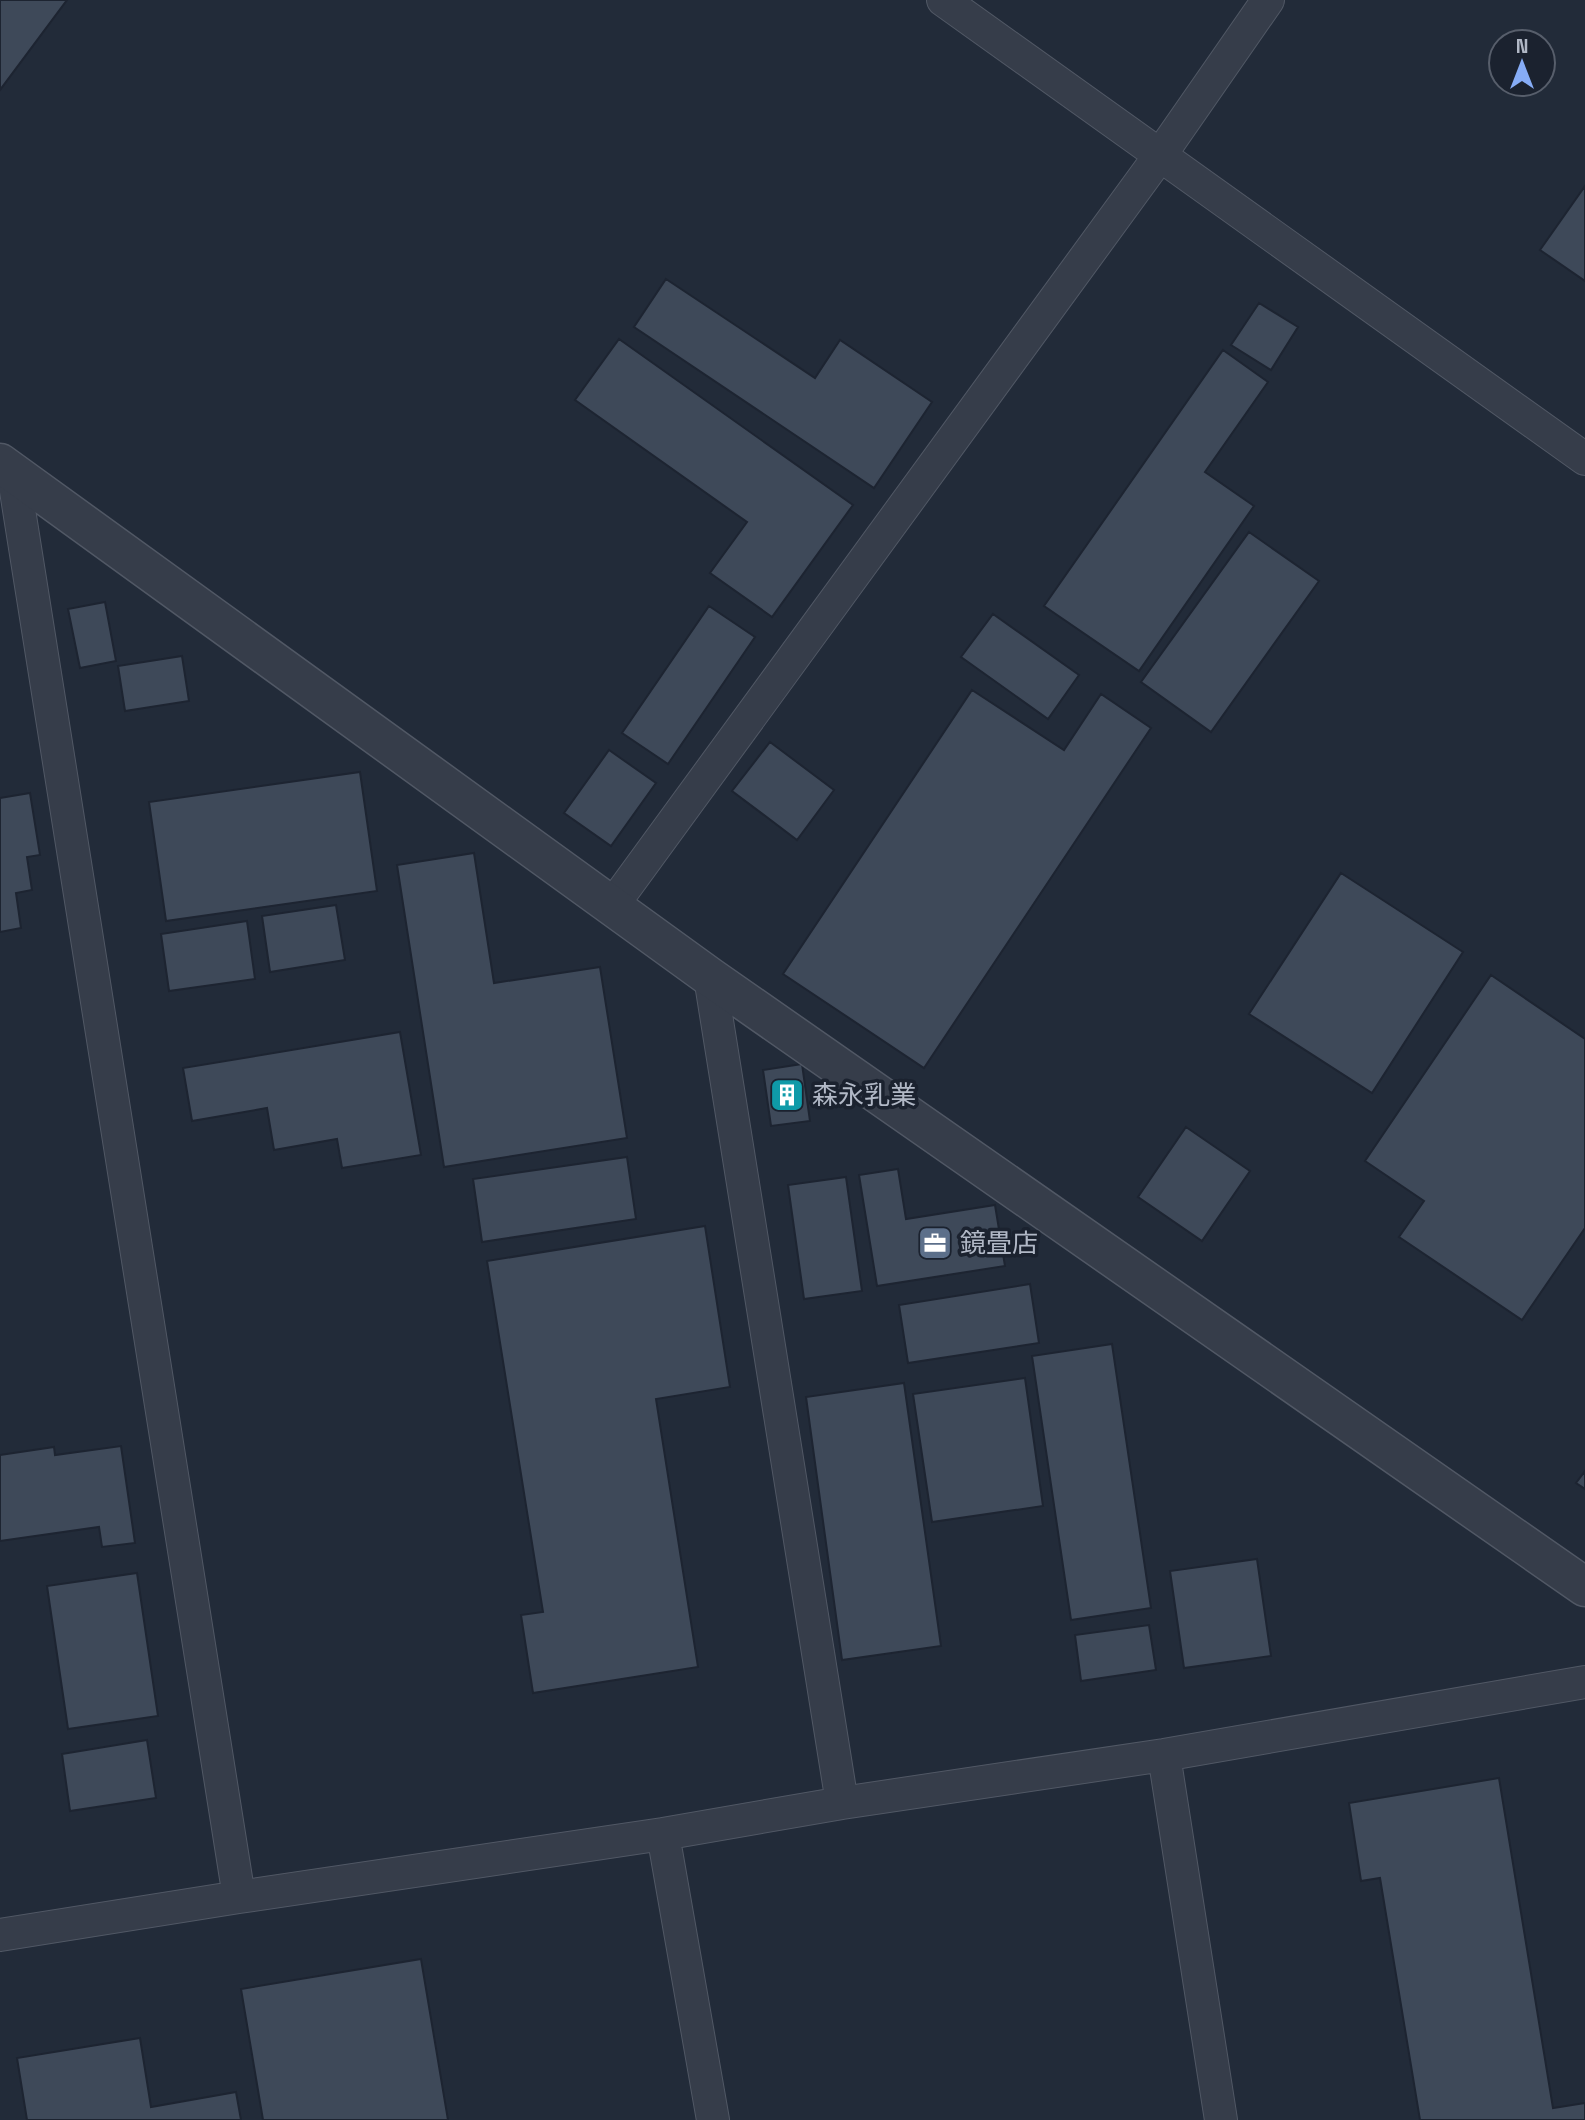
<svg xmlns="http://www.w3.org/2000/svg" width="1585" height="2120" font-family="'Space Grotesk','Noto Sans JP',sans-serif">
  <style>
    .building { fill: #3e4959; stroke: #1d2431; stroke-width: 2 }
    .lines { fill: none; stroke-linecap: round; stroke-linejoin: round }
    .minor-casing { stroke: #515865; stroke-width: 34 }
    .tertiary-casing { stroke: #515865; stroke-width: 41 }
    .minor { stroke: #363d4a; stroke-width: 32 }
    .tertiary { stroke: #363d4a; stroke-width: 38 }
    .labels { text-anchor: middle; stroke-width: 7; stroke-linejoin: round; paint-order: stroke }
    .poi-label { font-size: 26px; fill: #b1b8c6; stroke: #1b222f; text-anchor: start }
  </style>
  <rect width="100%" height="100%" fill="#222b39"/>
  <path class="building" d="M0,0H67L0,90Z
    M1585,186V281L1540,250Z
    M666,279L815,378L840,340L932,402L874,488L634,327Z
    M1259,303L1298,327L1271,370L1231,345Z
    M619,339L853,505L772,617L710,573L747,522L575,400Z
    M1223,350L1268,382L1205,472L1254,506L1139,671L1044,606Z
    M1249,532L1319,581L1211,732L1141,682Z
    M105,602L116,661L80,668L68,609Z
    M709,606L755,637L668,764L622,733Z
    M993,614L1079,675L1048,719L961,657Z
    M182,656L189,701L125,711L118,666Z
    M972,690L1064,750L1101,694L1151,728L924,1068L783,974Z
    M770,742L834,790L797,840L732,791Z
    M609,750L656,783L611,846L564,813Z
    M360,772L377,891L166,921L149,802Z
    M30,793L40,855L27,857L32,890L16,893L21,928L0,932V798Z
    M474,853L494,983L600,967L627,1138L444,1167L397,865Z
    M1341,873L1463,952L1372,1093L1249,1014Z
    M336,905L345,960L270,972L262,916Z
    M247,921L255,979L169,991L161,934Z
    M1491,975L1585,1039V1228L1522,1320L1399,1237L1424,1201L1365,1161Z
    M400,1032L421,1155L342,1168L337,1139L274,1150L267,1108L192,1121L183,1068Z
    M802,1064L810,1121L771,1126L763,1070Z
    M1186,1127L1250,1171L1202,1241L1138,1197Z
    M627,1157L636,1219L482,1242L473,1179Z
    M898,1169L906,1219L995,1205L1005,1266L877,1286L859,1175Z
    M846,1177L862,1291L804,1299L788,1185Z
    M705,1226L730,1387L656,1399L698,1667L533,1693L521,1615L543,1612L487,1261Z
    M1030,1284L1039,1343L908,1363L899,1305Z
    M1112,1344L1151,1608L1071,1620L1032,1356Z
    M1025,1378L1043,1506L932,1522L913,1394Z
    M904,1383L941,1646L842,1660L806,1397Z
    M121,1446L135,1543L102,1547L99,1527L0,1541V1455L54,1447L55,1455Z
    M1585,1471V1489L1576,1483Z
    M1257,1559L1271,1656L1184,1668L1170,1571Z
    M137,1573L158,1716L68,1729L47,1586Z
    M1149,1625L1156,1670L1081,1681L1075,1635Z
    M147,1740L156,1798L70,1811L62,1754Z
    M1499,1778L1553,2108L1585,2103V2120H1420L1380,1878L1361,1881L1349,1803Z
    M421,1959L448,2120H263L241,1989Z
    M140,2038L151,2107L236,2092L241,2120H27L17,2058Z"/>
  <g class="lines">
    <g class="minor-casing">
      <path id="minor" d="M943,0L1585,459
        M13,472L239,1897
        M612,906L1161,154L1268,0
        M710,977L842,1803
        M1164,1755L1221,2120
        M663,1834L713,2120
        M0,1935L239,1897L663,1834L842,1803L1164,1755L1585,1682"/>
    </g>
    <g class="tertiary-casing">
      <path id="tertiary" d="M0,463L710,977L1585,1587"/>
    </g>
    <use href="#minor" class="minor"/>
    <use href="#tertiary" class="tertiary"/>
  </g>
  <defs>
    <g id="building-square" transform="scale(1.75)"><rect x="-9" y="-9" width="18" height="18" rx="4" fill="#0f9aa8" stroke="#1b222f"/><path d="M-4-6H4V6H1V3H-1V6H-4ZM-2.5-4.3h1.7v1.8h-1.7ZM.8-4.3h1.7v1.8H.8ZM-2.5-1h1.7V.8h-1.7ZM.8-1h1.7V.8H.8Z" fill="#fff"/></g>
    <g id="office-square" transform="scale(1.75)"><rect x="-9" y="-9" width="18" height="18" rx="4" fill="#5c6f8a" stroke="#1b222f"/><path d="M-6-3h4V-5.5h4V-3h4V5H-6ZM-1-4.5V-3h2v-1.5ZM-6 0V1H6V0Z" fill="#fff"/></g>
  </defs>
  <g fill-rule="evenodd">
    <use href="#building-square" x="787" y="1095"/>
    <use href="#office-square" x="935" y="1243"/>
  </g>
  <g class="labels">
    <g class="poi-label">
      <text x="812" y="1104">森永乳業</text>
      <text x="960" y="1252">鏡畳店</text>
    </g>
  </g>
  <g transform="translate(1522 63)"><circle r="33" fill="#1b222f" stroke="#575e6b" stroke-width="2"/>
  <path d="M0-5L12 26L0 18L-12 26Z" fill="#86acf6"/>
  <text y="-10" font-size="19" font-weight="bold" text-anchor="middle" fill="#b1b8c6">N</text>
  </g>
</svg>
